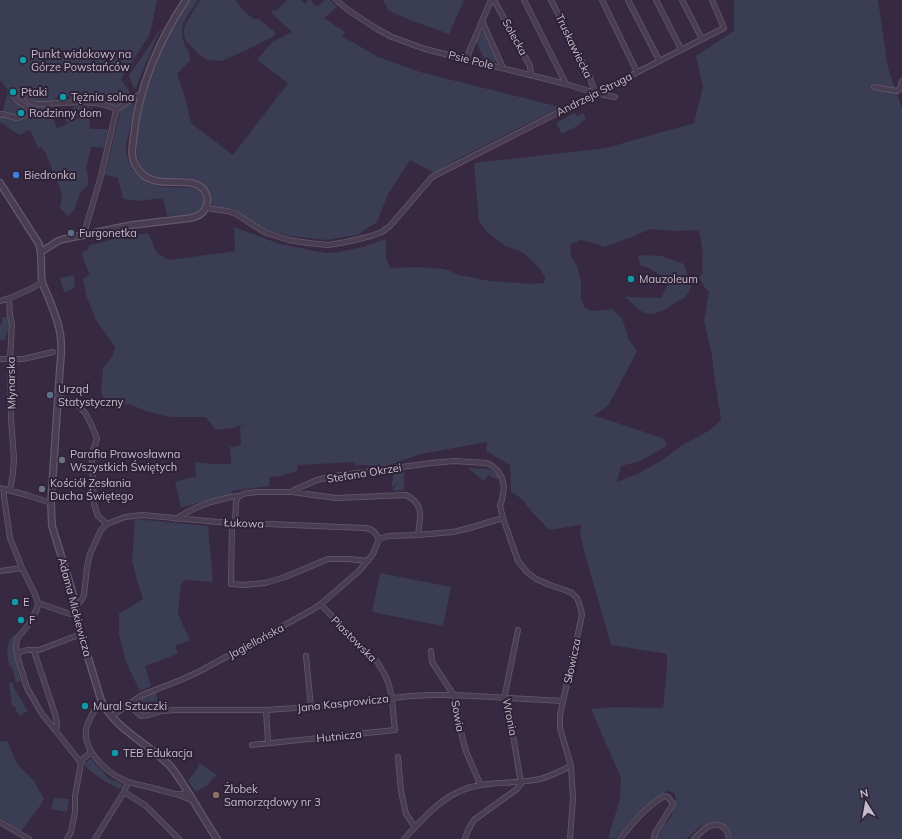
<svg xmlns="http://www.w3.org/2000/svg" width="902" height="839" font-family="Mulish,sans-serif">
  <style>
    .green { fill: #3a3d53; fill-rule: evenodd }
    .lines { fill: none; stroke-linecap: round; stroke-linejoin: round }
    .minor-casing { stroke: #64586c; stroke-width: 6 }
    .tertiary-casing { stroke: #64586c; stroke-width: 8 }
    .minor { stroke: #493d52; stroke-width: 4.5 }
    .tertiary { stroke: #493d52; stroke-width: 5.5 }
    .culture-dot { fill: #0f9aa8; stroke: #2e2237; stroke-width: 1.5 }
    .shop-dot { fill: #3f7fe0; stroke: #2e2237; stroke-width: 1.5 }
    .service-dot { fill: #5c6f8a; stroke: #2e2237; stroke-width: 1.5 }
    .worship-dot { fill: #6b7280; stroke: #2e2237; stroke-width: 1.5 }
    .education-dot { fill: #8d6e63; stroke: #2e2237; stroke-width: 1.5 }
    .labels { text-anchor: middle; stroke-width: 4; stroke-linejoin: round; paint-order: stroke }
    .street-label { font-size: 11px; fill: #c5bacb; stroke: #2e2237 }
    .poi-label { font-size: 11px; fill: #c5bacb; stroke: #2e2237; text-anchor: start }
  </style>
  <rect width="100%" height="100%" fill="#372942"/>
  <path class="green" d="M0,0H157L150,34L121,79L132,95L113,108L95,104C89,111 89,120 90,129H108L104,148L91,147L86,168L88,177V185L80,193L74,210L68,216L60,208L62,198L60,188L45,152L41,147L38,148L30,130L19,135L0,122V114L3,111L8,90L0,80ZM60,95C66,94 70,97 73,102L94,105C83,116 71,124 57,128L52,116L45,112L44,109L52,106C52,101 56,97 60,95Z
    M189,0H197L196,3C187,17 178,25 184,43C187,51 190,49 190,60L177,74L184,94L191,123L233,155L288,83L257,60L272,42L292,32L271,13L273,10L276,11L287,0H301L305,4L308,0H312L311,1L317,7L325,0H330L337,7L324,18L345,32L342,36L378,57L420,72L556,106L559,108L458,159L434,173L410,160L388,194L377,222L357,235L326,240L289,236L266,230L233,210C226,207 220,209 213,207C211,201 211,195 208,190C197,169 167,184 149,174C135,165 136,149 137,135C137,130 136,125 137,120C139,109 144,98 147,88C156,65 166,39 177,18C181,12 185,6 189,0Z
    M200,0H236L242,9L253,19H259L276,33L272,37L249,49L221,61L208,60L199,55L192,47L185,40L184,34V29L186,23L199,2Z
    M383,0H464L449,34L415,22L389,11Z
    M734,0H878L888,68L902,109V839H733L731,834L726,826L712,822L701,826L686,839H657V834L671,817L676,798L674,793L667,791L663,793L631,820L615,839L608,838L620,799L621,778L604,739L591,709L610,707L663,708L667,667V654L611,645L584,551L580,533L581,525L549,530C544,524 537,518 532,512C524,502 523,498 511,492L510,465L486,451L487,442L421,454L386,466L355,465V462L298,465L297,471L281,476L269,477L270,486L232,491V495L204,501L181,508L175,482L196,476L195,462L214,464H231L230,447L241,445L240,427L248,423L233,428L216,430L206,417H171L145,411L130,404L106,406L101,392L103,368L112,357L115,347L96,320L86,295L83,279L90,274L85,264L82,253L87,250L90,245L119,238L148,233L157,253L169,260L235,251L234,227L280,244L326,253L339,252L363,247L386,239V258L390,268L419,267L445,269L459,275L489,281L531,284L544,283L545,277L539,268L524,253L504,245L487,232L479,221L474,163L606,148L694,123L703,87L696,56L734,31ZM650,229L675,231L699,230L703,254L702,266L703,273L699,278L705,288L709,292L704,321L712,355L714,374L721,420L710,430L681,446L661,461L639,473L617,482L621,466L640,461L667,446L665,441L662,438L605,419L593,416L608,406L631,363L637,351L629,340L622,318L612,309L593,311L585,308L581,298V281L577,266L571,256L570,245L580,240L594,243L605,247L632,237Z
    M161,28L162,29L157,37L136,87L134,88L132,85L129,75L148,48Z
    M483,31L486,33L497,59L496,61L494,62L485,60L476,42L479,34Z
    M133,101L135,102C133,112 131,123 129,133C128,137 126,143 126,148C126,167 141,183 159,186C173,189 186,185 199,190C204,200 206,205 197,214L167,216L163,198L138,201L123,199L118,178L105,175L121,108Z
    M76,106H91L81,115L68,123L66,122V119L69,110Z
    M575,113L577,116L583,113L586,119L580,123L581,124L562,134L556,123Z
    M641,255L662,256L684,264L691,287C685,301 684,297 672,305C650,320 642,315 625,296L630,297L661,298L668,284C661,273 651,269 640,265L638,256Z
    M74,275L75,285L73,289L64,292L60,278Z
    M2,317H8L9,323V332H7L5,340H0V324H2Z
    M470,464V468L489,469L494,473H497L500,478L497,479L488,475L484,481L469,469Z
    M407,471L404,475V490L392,491L398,482L392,488L393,474L404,472L405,473L401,479Z
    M135,519L186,524L208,526L213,582L184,580L181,584L178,614L190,640L175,646L178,654L145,666L151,686L140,691L132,675L125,659L119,634V614L143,599L137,580L132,561Z
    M380,573L451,587L443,626L372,612Z
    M21,630L14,647V655L21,681L16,683L13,670L9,665L7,653L8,645L10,639Z
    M9,683H13L14,688L28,711L20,716L16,711L15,706H12Z
    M156,691L158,708L141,713C139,712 135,709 134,706C133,699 151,693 156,691Z
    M0,741H7L18,765L34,781L44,799L40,806L21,831L0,818Z
    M90,759H92L95,763L94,764L97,765L109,778L122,784V786L120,789C111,786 89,772 84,764Z
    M199,763L217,775L211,780L208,785L196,792L188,781L199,766L197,764Z
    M54,798L69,799L67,812L51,809Z"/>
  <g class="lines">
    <g class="minor-casing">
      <path id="minor" d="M336,0L348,10L377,29L392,37L425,49L566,84L595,93L615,97
        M494,0L530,66L531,75
        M524,0L566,84
        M551,0L589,75L595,93
        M602,0L637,72
        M628,0L659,60
        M656,0L681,49
        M682,0L702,39
        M482,21L503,68
        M466,59L491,0
        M874,87L897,91L900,89L902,81
        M0,115L2,114L17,118L26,115L27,112L26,107L17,100L15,97L17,93L20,92C28,94 27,103 37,104C43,105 49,104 56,103C76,102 97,100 117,109
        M206,208L227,211L236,214L266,233L289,240L308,243L328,245L346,242L371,236L382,232L390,226L432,177L724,28L712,0
        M85,234V230L101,176L116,111L117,109L138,95L141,96
        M9,299L10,315L12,324L10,359L11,419L14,458L13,473L10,490
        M0,301C15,297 29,290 43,282
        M0,359H23L53,352
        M58,397L76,403L86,414L92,426L97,439L93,450L92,462L94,504L98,516L107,524
        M0,488L27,495L51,503
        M4,489V497L10,538L22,568L35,594L38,603L70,614H77
        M292,492L294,490L317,480L334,476L432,463L454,461L487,463L491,465L498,471L502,478L504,487L502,500L500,506L503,518L518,561L527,572L536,579L550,585L565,590L572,593L577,598L581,609L582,615L560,715V728L571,766L573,798L570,839
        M176,519C197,505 212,501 236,496L238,497
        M232,523L231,584L244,585L265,583L285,577L328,559H348L368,561
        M235,523L236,502L238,497L241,495L247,493L258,492H292L336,498L406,495C425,504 420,518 418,535
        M379,539L388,536L418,535L453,532L466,529L503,518
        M0,571L22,568
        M38,603L37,609L29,624L17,639L16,647L18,659L27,688L42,714L56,731L81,763
        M76,606L81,601L84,595L87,567L90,554L101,530L107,524L125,517L142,515L218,522L365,528C374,530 374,531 379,539
        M34,651L55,714L57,723L56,731
        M431,651L432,662L451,691L454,695C459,711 459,728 464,744C467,758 476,771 480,785
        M17,653L27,650H39L81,634
        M306,656L311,707
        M101,700C95,709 88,719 86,730C83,752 110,776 129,782C137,785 147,786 156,789C166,791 179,798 188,792
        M128,704L141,716L149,715L162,711L175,710H266L311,707L411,696L432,695H454L563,701
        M266,710L268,743
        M112,716L142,695L183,679L202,670L312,610L321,604L359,571L373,554L379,539
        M252,745L395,730C393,716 393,692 387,680C385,674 381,669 378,663L325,609L321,604
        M398,757L401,791L406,814L415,827
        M128,782L124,792L145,805L179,839
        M179,795L194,801
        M0,822L29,839
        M67,839L71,832L75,812V796L81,763L83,759L91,752
        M95,839L124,792
        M404,839C420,822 436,803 456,793C483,779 513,785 540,779C551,776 562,770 571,766
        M465,839C467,831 470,826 474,820L517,789L521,784L507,698L505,697V694L518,630
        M620,839C632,823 646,807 664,796L668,797L673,804L655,833L654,839
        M694,839C701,832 710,821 721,826C727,829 728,833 729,839"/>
    </g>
    <g class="tertiary-casing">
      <path id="tertiary" d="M0,183L39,244C43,257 40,268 42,281C44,289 49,297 51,304C61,328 63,342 60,367L51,503L52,526L74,597L78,625L81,634L101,700C115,730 150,744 171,767C178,776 184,786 190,795C199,810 208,825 217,839
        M41,252L58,241L64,239L132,225L191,218C196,217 202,215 205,209C208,204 208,199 206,194C199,175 168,186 153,180C145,178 139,172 135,164C130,155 133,144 134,135C138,89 160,38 186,0"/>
    </g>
    <use href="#minor" class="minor"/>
    <use href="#tertiary" class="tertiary"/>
  </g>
  <g class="culture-dot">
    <circle cx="23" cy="60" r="4"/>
    <circle cx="13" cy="92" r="4"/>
    <circle cx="63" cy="97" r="4"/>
    <circle cx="21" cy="113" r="4"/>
    <circle cx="631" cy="279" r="4"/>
    <circle cx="15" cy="602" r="4"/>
    <circle cx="21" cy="620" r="4"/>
    <circle cx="85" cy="706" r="4"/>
    <circle cx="115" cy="753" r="4"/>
  </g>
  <circle class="shop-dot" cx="16" cy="175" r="4"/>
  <g class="service-dot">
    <circle cx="71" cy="233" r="4"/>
    <circle cx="50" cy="395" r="4"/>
  </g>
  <g class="worship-dot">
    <circle cx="62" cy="460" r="4"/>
    <circle cx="42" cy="489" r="4"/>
  </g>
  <circle class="education-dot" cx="216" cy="795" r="4"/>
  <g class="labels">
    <g class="street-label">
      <text transform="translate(515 37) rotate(61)" y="4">Solecka</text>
      <text transform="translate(574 46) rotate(64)" y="4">Truskawiecka</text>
      <text transform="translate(471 60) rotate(14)" y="4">Psie Pole</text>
      <text transform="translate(594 94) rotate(-27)" y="4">Andrzeja Struga</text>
      <text transform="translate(11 383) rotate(-91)" y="4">Młynarska</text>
      <text transform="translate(364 473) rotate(-9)" y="4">Stefana Okrzei</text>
      <text transform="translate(244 523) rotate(2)" y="4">Łukowa</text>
      <text transform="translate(75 607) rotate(75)" y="4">Adama Mickiewicza</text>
      <text transform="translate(354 639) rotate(45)" y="4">Piastowska</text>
      <text transform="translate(256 641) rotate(-28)" y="4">Jagiellońska</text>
      <text transform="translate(572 661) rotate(-78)" y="4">Słowicza</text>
      <text transform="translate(343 703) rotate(-6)" y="4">Jana Kasprowicza</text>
      <text transform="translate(458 716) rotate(80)" y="4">Sowia</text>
      <text transform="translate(510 717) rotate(79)" y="4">Wronia</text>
      <text transform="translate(339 736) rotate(-6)" y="4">Hutnicza</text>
    </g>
    <g class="poi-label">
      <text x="31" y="58">Punkt widokowy na<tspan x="31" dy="13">Górze Powstańców</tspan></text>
      <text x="21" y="96">Ptaki</text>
      <text x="71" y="101">Tężnia solna</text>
      <text x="29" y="117">Rodzinny dom</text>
      <text x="24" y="179">Biedronka</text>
      <text x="79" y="237">Furgonetka</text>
      <text x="639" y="283">Mauzoleum</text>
      <text x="58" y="393">Urząd<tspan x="58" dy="13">Statystyczny</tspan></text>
      <text x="70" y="458">Parafia Prawosławna<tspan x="70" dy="13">Wszystkich Świętych</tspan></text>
      <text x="50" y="487">Kościół Zesłania<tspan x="50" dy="13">Ducha Świętego</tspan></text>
      <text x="23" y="606">E</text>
      <text x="29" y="624">F</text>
      <text x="93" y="710">Mural Sztuczki</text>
      <text x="123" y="757">TEB Edukacja</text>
      <text x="224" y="793">Żłobek<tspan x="224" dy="13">Samorządowy nr 3</tspan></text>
    </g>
  </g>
  <g transform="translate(866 803) rotate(349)" stroke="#2e2237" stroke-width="3" paint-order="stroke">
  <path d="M0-3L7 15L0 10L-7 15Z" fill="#c5bacb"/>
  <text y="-6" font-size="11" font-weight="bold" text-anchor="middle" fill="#c5bacb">N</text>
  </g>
</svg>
